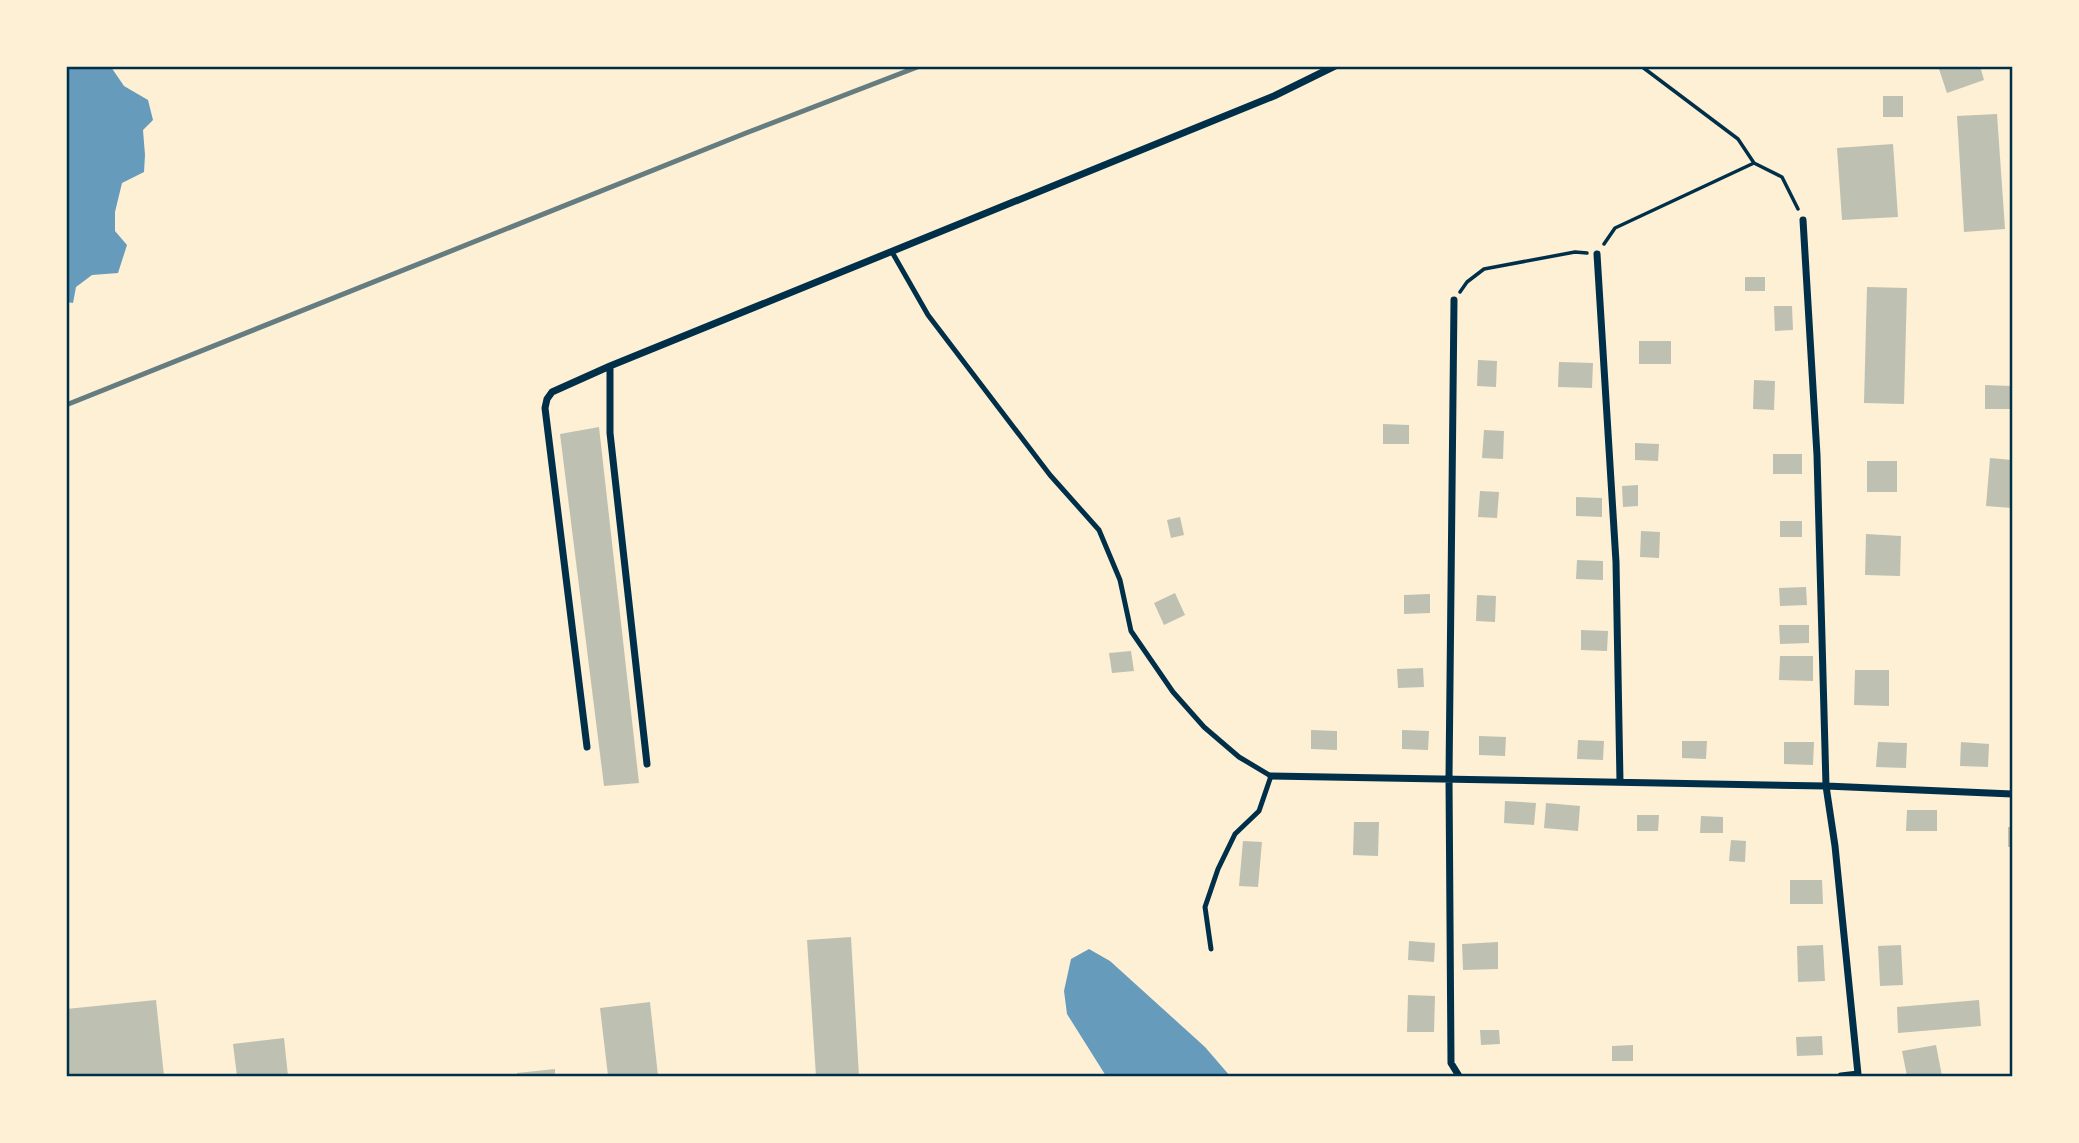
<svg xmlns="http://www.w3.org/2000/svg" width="2079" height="1143" font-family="'Source Sans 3',sans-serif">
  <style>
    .water { fill: #669bbc }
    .building { fill: #bec0b2 }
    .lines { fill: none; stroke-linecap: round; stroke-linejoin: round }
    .path { stroke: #003049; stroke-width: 3.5 }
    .service { stroke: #003049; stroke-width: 5 }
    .minor { stroke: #003049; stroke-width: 7 }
    .rail { stroke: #657d81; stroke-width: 5 }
    .neatline { fill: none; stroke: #003049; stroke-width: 2.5 }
  </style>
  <rect width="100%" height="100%" fill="#fdf0d5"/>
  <path class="water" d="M67,66L111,67L124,86L148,100L153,120L143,130L145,155L144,172L122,183L115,212V231L127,245L118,273L92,275L76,287L73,303L66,302Z
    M1089,949L1110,961L1205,1047L1230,1076H1106L1067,1014L1064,991L1071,959Z"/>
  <path class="building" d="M1938,66H1980L1984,80L1947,93Z
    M1883,96H1903V117H1883Z
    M1997,114L2005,229L1964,232L1957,116Z
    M1893,144L1898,217L1842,220L1837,148Z
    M1745,277H1765V291H1745Z
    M1867,287L1907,288L1904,404L1864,403Z
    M1774,306H1792L1793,330L1775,331Z
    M1639,341H1671V364H1639Z
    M1478,360L1497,361L1496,387L1477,386Z
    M1559,362L1593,363L1592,388L1558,387Z
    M1754,380L1775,381L1774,410L1753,409Z
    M1985,385L2012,386V409H1985Z
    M1383,424L1409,425V444H1383Z
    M599,427L639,783L604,786L560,434Z
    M1484,430L1504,431L1503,459L1482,458Z
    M1635,443L1659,444L1658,461L1635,460Z
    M1773,454H1802V474H1773Z
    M1990,458L2012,460V508L1986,506Z
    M1867,461H1897V492H1867Z
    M1638,485V506L1623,507L1622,486Z
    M1480,491L1499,492L1497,518L1478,517Z
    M1576,497L1602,498V517L1576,516Z
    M1180,517L1184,535L1171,538L1167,520Z
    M1780,521H1802V537H1780Z
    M1641,531L1660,532L1659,558L1640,557Z
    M1866,534L1901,536L1900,576L1865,575Z
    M1577,560L1603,561V580L1576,579Z
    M1806,587L1807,605L1780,606L1779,588Z
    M1175,593L1185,615L1164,625L1154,603Z
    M1430,594V613L1404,614V595Z
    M1477,595L1496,596L1495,622L1476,621Z
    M1779,625H1809V643L1780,644Z
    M1581,630L1608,631L1607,651L1581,650Z
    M1131,651L1134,671L1112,673L1109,653Z
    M1780,656H1813V681L1779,680Z
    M1423,668L1424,687L1398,688L1397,669Z
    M1855,670H1889V706L1854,705Z
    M1311,730L1337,731V750L1311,749Z
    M1402,730L1429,731L1428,750L1402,749Z
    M1479,736L1506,737L1505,756L1479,755Z
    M1578,740L1604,741L1603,760L1577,759Z
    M1682,741H1707L1706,759L1682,758Z
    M1784,742H1814L1813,765L1784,764Z
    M1878,742L1907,743L1906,768L1876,767Z
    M1961,742L1989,744L1988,767L1960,766Z
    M1505,801L1536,803L1534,825L1504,823Z
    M1546,803L1580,806L1578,831L1544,828Z
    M1907,810H1937V831H1906Z
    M1637,815H1659L1658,831H1637Z
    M1701,816L1723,817V833H1700Z
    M1354,822H1379L1378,856L1353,855Z
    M2008,827H2012V847H2008Z
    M1731,840L1746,841L1745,862L1729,861Z
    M1243,841L1262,842L1258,887L1239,886Z
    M1790,880H1822L1823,904H1790Z
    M851,937L859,1076H816L807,940Z
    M1409,941L1435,943L1434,962L1408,960Z
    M1498,942V969L1463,970L1462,944Z
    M1823,945L1825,981L1798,982L1797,946Z
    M1901,945L1903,985L1880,986L1878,946Z
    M1408,995L1435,996L1434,1032H1407Z
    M156,1000L164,1076H69L66,1056V1009Z
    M1979,1000L1981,1026L1898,1033L1897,1007Z
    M650,1002L658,1076H608L600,1008Z
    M1480,1030H1499L1500,1044L1481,1045Z
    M1822,1036L1823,1055L1797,1056L1796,1037Z
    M284,1038L288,1076H237L233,1044Z
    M1633,1045V1061H1612V1046Z
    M1936,1045L1942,1076H1907L1902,1051Z
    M555,1069V1076H517V1073Z"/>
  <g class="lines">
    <path class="path" d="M1641,66L1738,139L1754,163L1782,177L1798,209
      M1604,244L1615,228L1754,163
      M1460,292L1467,282L1484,269L1575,252L1587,253"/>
    <path class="service" d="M892,252L928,315L1050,475L1099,530L1120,580L1131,631L1173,692L1204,727L1239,757L1271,776L1259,811L1235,834L1218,869L1205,907L1211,949"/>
    <path class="minor" d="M1803,220L1817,455L1826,786L1835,846L1858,1074L1841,1076
      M1597,254L1616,562L1620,782
      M1454,300L1449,778L1451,1063L1459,1076
      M587,747L545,408L547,399L552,392L610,366
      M647,764L610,433V366L1274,96L1335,66
      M1271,776L1826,786L2012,794"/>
    <path class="rail" d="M66,405L746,133L920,66"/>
  </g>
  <rect width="2079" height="1143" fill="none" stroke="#fdf0d5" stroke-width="136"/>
  <rect x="68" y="68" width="1943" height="1007" class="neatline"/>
</svg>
